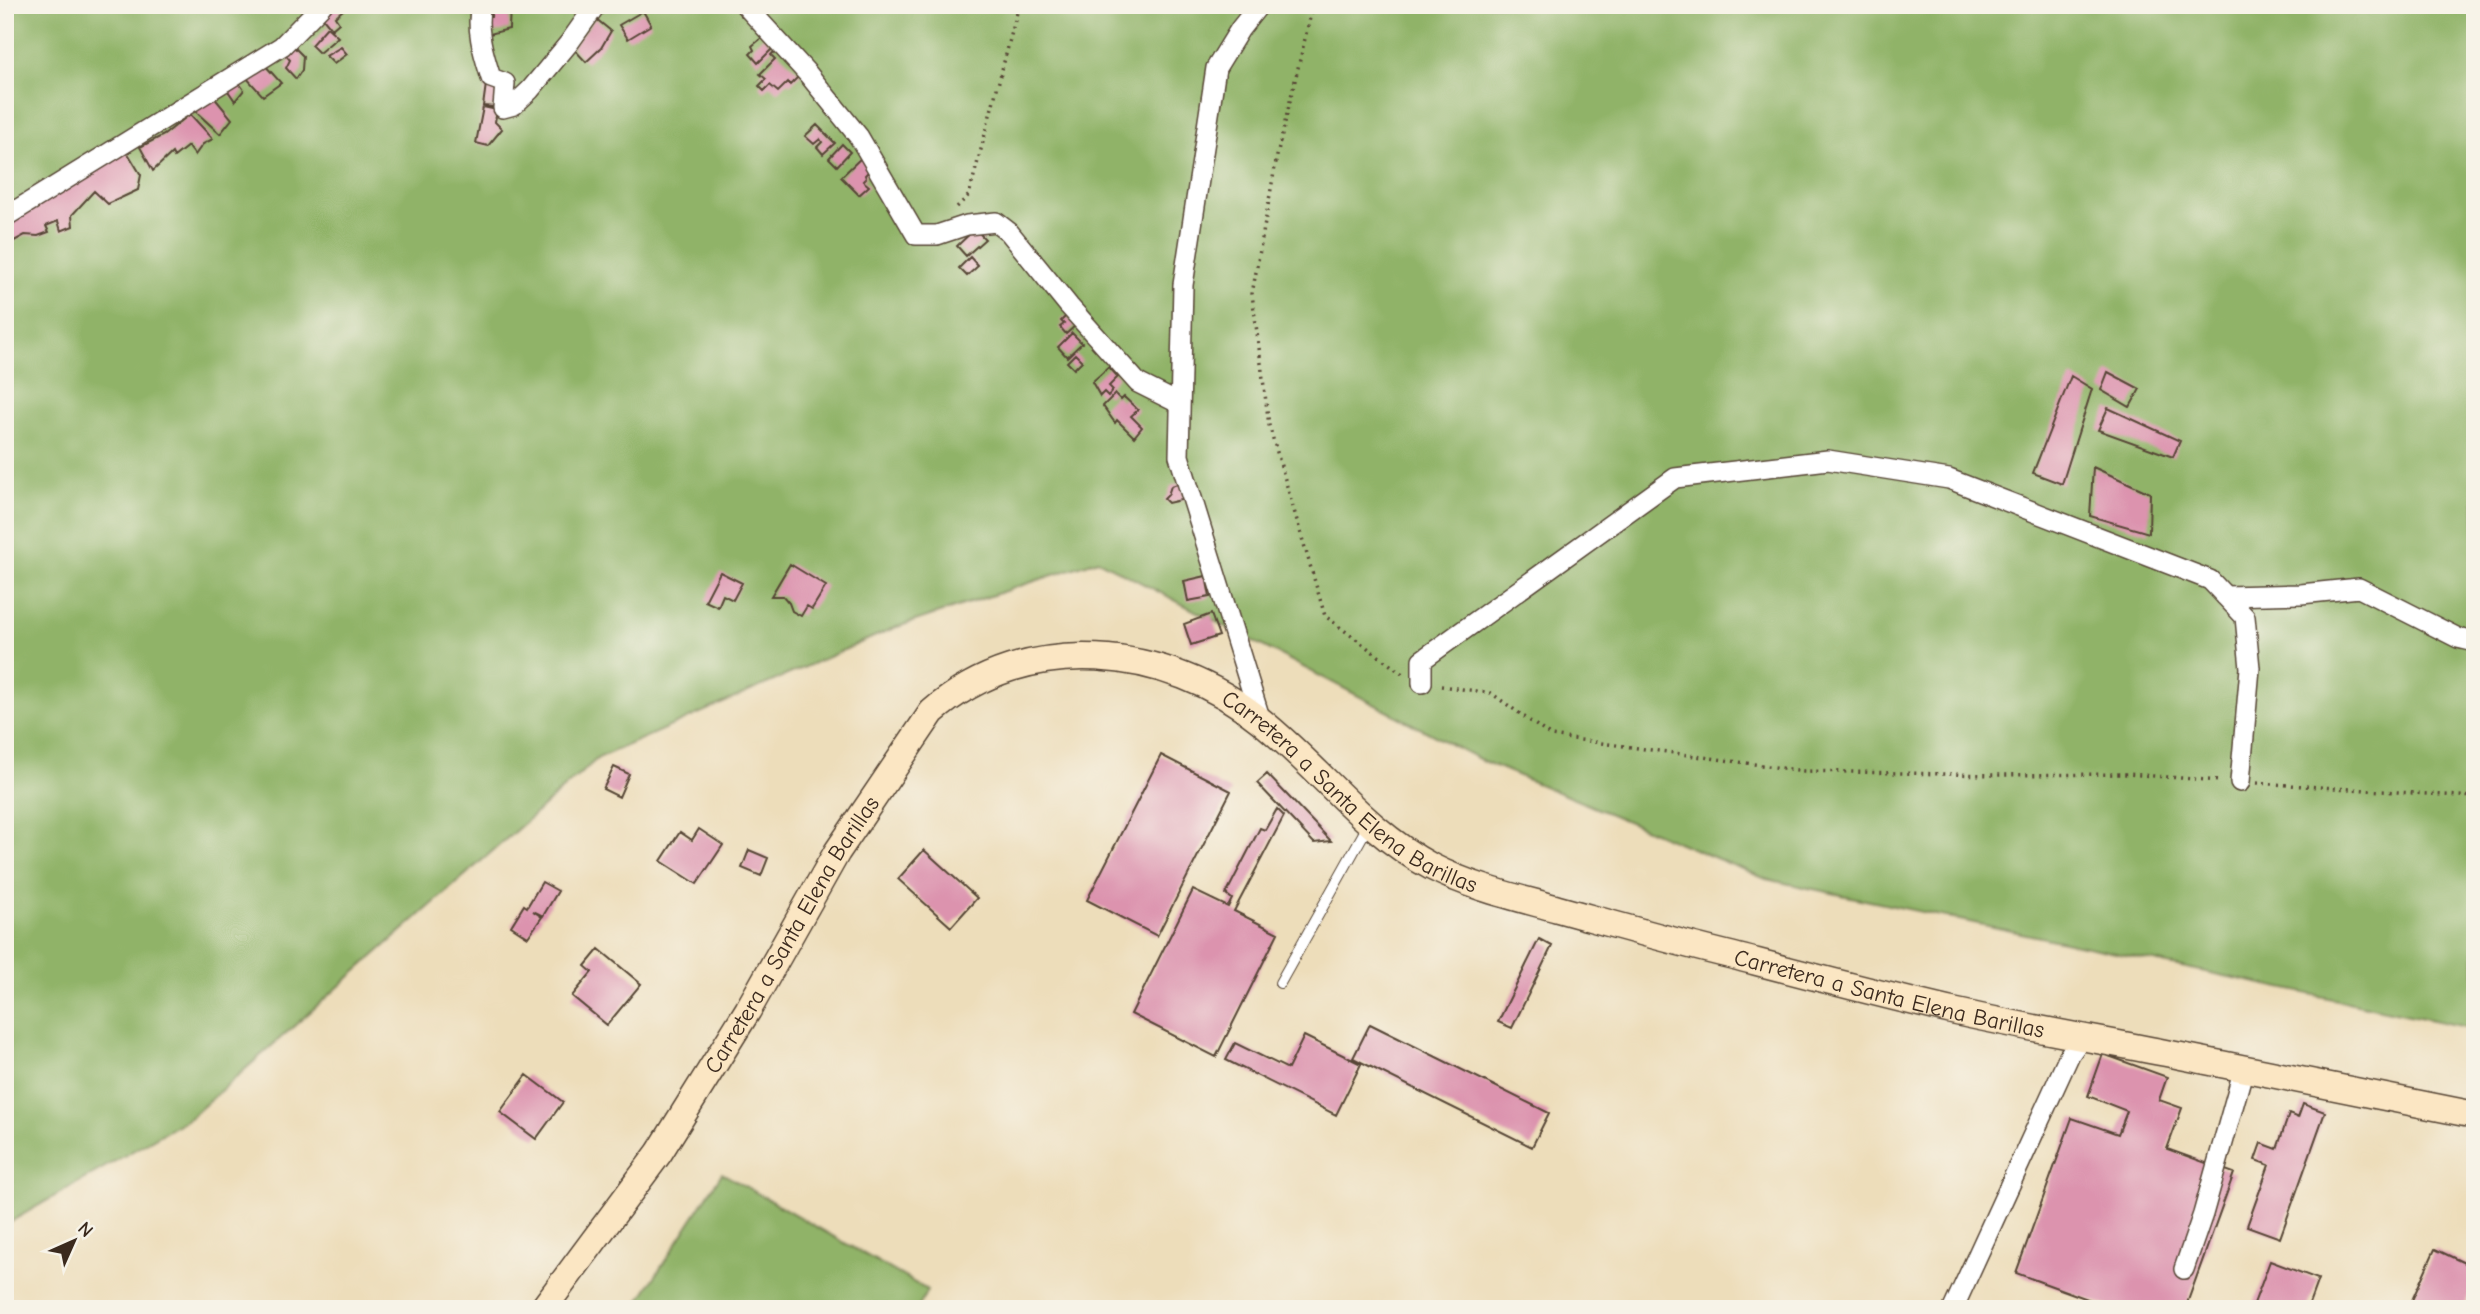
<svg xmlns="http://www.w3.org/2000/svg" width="2480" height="1314" font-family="'Comic Neue',sans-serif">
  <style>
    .forest { fill: #90b368; stroke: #666e43; stroke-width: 2 }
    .building { fill: #dc93ae }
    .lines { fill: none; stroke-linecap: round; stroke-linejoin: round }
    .service-casing { stroke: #564535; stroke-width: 12 }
    .minor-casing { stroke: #564535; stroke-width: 22 }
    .secondary-casing { stroke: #564535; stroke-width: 29 }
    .path { stroke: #564535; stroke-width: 3.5; stroke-dasharray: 2 5; stroke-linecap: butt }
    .service { stroke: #fff; stroke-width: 10 }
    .minor { stroke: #fff; stroke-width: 19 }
    .secondary { stroke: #fbe6c3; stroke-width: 26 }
    .labels { text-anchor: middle; stroke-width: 7; stroke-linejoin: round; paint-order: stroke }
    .street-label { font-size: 23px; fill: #3b2a1e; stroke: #f7f3e8 }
  </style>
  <rect width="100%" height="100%" fill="#f7f3e8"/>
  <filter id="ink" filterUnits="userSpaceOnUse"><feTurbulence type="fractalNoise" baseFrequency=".0143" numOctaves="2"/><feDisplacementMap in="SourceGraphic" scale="14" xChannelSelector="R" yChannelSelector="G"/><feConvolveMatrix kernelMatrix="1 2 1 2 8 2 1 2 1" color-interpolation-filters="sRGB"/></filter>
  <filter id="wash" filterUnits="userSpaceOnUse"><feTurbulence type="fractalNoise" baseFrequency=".00686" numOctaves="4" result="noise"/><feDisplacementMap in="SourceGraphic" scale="28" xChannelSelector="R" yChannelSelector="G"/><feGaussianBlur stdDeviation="1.57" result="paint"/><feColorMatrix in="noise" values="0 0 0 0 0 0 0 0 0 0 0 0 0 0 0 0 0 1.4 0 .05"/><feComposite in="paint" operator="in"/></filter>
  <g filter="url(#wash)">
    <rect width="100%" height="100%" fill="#edddba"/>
    <path class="forest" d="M5,5H2475V1029L1766,879L1483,761L1098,560L894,628L598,758L191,1117L5,1225Z
      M722,1173L927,1290L918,1309H634Z"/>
    <g id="blocks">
      <path class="building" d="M335,5L344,9L335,17L339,23L332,29L323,18Z
        M492,5H510L509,29L490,34L482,26L486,17H491Z
        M643,11L651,25L628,39L619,25Z
        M595,18L611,31L601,48L586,62L572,47Z
        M327,27L338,37L319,53L311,45Z
        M764,36L774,47L758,63L750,54L754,50L752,46Z
        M288,41L303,56L302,70L296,79L286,68L290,60L280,48Z
        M341,47L347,54L334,64L326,56Z
        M776,50L801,74L790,85L788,82L778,92L770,85L764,91L759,86L766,79L760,74L775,59L771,55Z
        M264,64L281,83L263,96L244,75Z
        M234,76L244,90L235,101L224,85Z
        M486,84L498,86L495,107L483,106Z
        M213,96L232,119L220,134L194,110Z
        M483,107L497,110L495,122L502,129L488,146L476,143Z
        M190,114L213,139L203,144L195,155L188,146L174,157L172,153L153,171L140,147L164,135Z
        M817,125L835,143L823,154L817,147L822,142L820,139L814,144L805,136Z
        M842,144L850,152L837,166L829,158Z
        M126,150L141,175L138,190L108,204L94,191L72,215L73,226L61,231L58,221L46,226L49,232L38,236L25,235L5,246V220Z
        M863,156L873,167L865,175L866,178L863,181L869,186L859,195L841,177Z
        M975,229L985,239L966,256L957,246Z
        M970,257L978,266L967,276L959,268Z
        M1066,316L1075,326L1066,334L1060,327L1064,324L1061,321Z
        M1072,333L1082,343L1067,357L1058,347Z
        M1075,354L1082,361L1074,369L1067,362Z
        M1109,367L1118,377L1109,386L1113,390L1108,396L1104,392L1100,396L1092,382Z
        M2108,372L2140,389L2130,407L2101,390Z
        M2071,376L2092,389L2062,484L2033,473Z
        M1115,394L1121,400L1124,397L1138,410L1131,416L1142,427L1134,437L1117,420L1115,423L1103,406Z
        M2108,408L2180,441L2173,457L2098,430Z
        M2093,467L2150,493L2149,533L2090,516Z
        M1181,483L1185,499L1168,503L1164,499L1168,495L1171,486Z
        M790,564L826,586L812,609L807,606L801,616L792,611L789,603L783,596H771Z
        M720,572L742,583L733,600L723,595L718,607L705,601Z
        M1206,576L1210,597L1188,601L1184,581Z
        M1211,614L1219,636L1191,645L1184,624Z
        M1161,755L1231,791L1157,936L1087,900Z
        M614,767L629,774L619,797L603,789Z
        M1267,774L1331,841L1314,843L1257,783Z
        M1277,809L1284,816L1234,911L1278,933L1216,1057L1131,1014L1193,890L1228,907L1232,899L1226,894L1260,828L1265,830Z
        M699,829L723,845L697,884L661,861L680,832L692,840Z
        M749,850L768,858L761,876L742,868Z
        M924,850L977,898L951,927L898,879Z
        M542,882L558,891L543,916L533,911L542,917L528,937L511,926L524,905L527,907Z
        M1539,939L1552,946L1512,1028L1498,1022Z
        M599,949L641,984L607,1025L572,996L592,972L585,966Z
        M1370,1024L1549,1113L1532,1147L1353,1058Z
        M1304,1036L1361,1064L1336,1115L1226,1060L1235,1043L1288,1069Z
        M2103,1054L2167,1077L2159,1100L2182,1108L2167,1149L2234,1173L2185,1309H2115L2016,1273L2072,1118L2118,1134L2127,1111L2088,1096Z
        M527,1075L563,1102L536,1139L500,1112Z
        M2303,1104L2325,1112L2280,1238L2247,1226L2269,1165L2255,1160L2261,1143L2277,1149L2289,1114L2298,1118Z
        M2435,1249L2475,1268V1282L2463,1309H2408Z
        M2270,1261L2318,1279L2307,1309H2280L2262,1304L2259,1309H2252Z"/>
    </g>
  </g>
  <g filter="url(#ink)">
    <use href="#blocks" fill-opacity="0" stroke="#564535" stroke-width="2"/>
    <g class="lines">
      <g class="service-casing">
        <path id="service" d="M1280,983L1369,824"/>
      </g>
      <g class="minor-casing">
        <path id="minor" d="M481,5C475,29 484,55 491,78L505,83L503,108L514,105L530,90L569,43L596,5
          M745,5L808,74L859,137L916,235H937L967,225L996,222L1009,232L1069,306L1138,383L1180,404
          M1259,5L1240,29L1216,68L1183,285L1179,456L1261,721
          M5,217L282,46L322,5
          M2225,596L2301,594L2359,588L2458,638L2475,642
          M1422,683V660L1675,478L1828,460L1949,479L2210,580L2245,617L2250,668L2240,782
          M2184,1269L2203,1214L2244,1068
          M1953,1309L2070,1054L2082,1037"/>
      </g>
      <g class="secondary-casing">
        <g id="secondary">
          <path id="s1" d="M543,1309L659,1153L748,1010L837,852L932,712C1026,630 1168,645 1261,721C1320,768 1364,831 1432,867C1471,887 1515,897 1558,909C1616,925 1675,942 1734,956C1807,975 1879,994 1952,1011C2028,1028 2105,1041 2181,1056C2279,1075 2377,1095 2475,1115"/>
        </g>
      </g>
      <path class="path" d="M1313,5L1277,156L1252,294L1269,425L1325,616L1404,675
        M957,207L969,195L1019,5
        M1441,686L1491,693L1551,736L1804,771L1995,775L2127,774L2221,781
        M2257,783L2475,797"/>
      <use href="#service" class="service"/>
      <use href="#minor" class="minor"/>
      <use href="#secondary" class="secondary"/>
    </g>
  </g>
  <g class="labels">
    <g class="street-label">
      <text dy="8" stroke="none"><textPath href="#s1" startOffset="1185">Carretera a Santa Elena Barillas</textPath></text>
      <text dy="8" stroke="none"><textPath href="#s1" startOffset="450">Carretera a Santa Elena Barillas</textPath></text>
      <text dy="8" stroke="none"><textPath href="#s1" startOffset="1771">Carretera a Santa Elena Barillas</textPath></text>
    </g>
  </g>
  <rect width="2480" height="1314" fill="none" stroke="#f7f3e8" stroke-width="28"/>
  <g transform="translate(74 1241) rotate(45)" stroke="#f7f3e8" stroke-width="5" paint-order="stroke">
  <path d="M0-5L12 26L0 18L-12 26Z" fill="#3b2a1e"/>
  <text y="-10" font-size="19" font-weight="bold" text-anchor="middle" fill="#3b2a1e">N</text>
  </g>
</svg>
